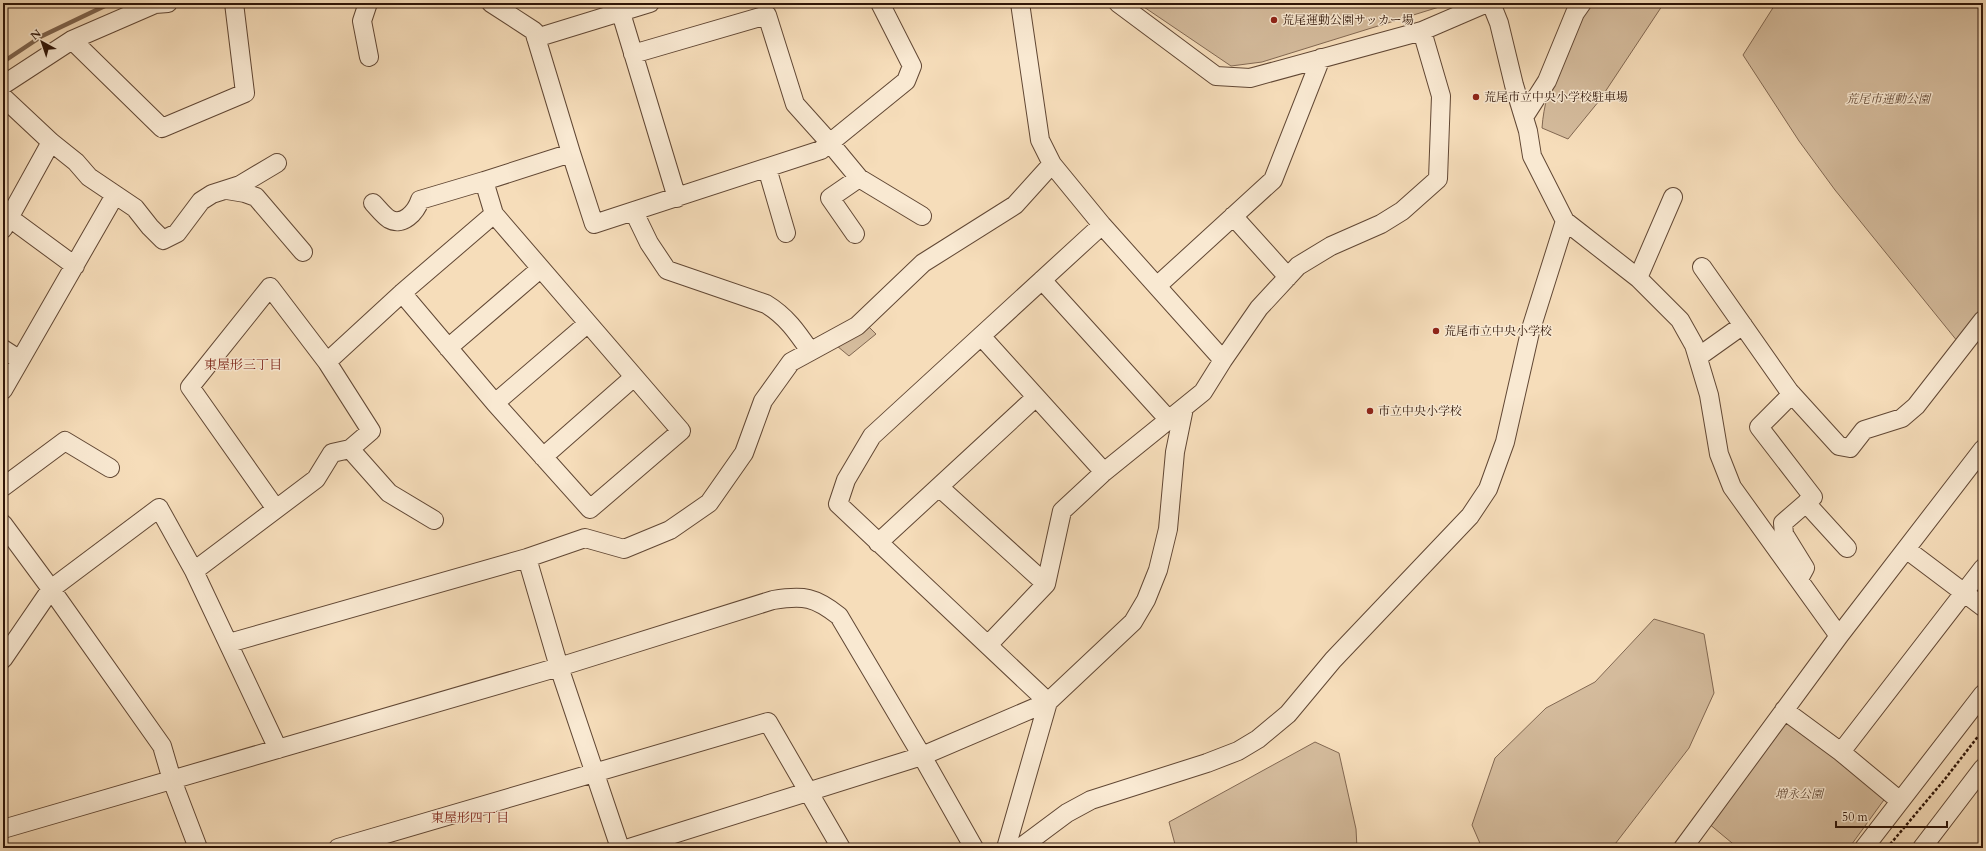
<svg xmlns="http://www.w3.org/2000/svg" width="1986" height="851" font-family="Cardo,'Noto Serif JP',serif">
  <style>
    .green { fill: #d4bb9c; stroke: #826852 }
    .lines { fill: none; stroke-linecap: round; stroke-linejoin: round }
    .stream { stroke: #7e644e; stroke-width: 4.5 }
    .minor-casing { stroke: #614734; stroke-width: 20 }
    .path { stroke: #2f1508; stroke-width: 2.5; stroke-dasharray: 3 2; stroke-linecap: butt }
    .minor { stroke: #f9e9d2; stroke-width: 18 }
    .poi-dot { fill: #8f2418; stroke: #f9e9d2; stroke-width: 1.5 }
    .labels { text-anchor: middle; stroke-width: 3; stroke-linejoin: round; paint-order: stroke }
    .poi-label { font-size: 12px; fill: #2f1508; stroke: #f9e9d2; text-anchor: start }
    .park-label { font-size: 12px; font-style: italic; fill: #614734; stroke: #f9e9d2 }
    .neighbourhood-label { font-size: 13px; fill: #7a1f14; stroke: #f9e9d2 }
  </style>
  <rect width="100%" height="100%" fill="#f6ddba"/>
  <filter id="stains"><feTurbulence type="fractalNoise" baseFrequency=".005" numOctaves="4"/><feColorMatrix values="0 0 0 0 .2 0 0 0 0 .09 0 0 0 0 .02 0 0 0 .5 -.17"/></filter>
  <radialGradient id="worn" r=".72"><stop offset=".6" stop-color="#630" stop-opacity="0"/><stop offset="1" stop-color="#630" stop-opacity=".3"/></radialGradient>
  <path class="green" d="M1138,3H1452L1262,62L1231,66Z
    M1589,3H1664L1599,101L1568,139L1542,128C1545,83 1568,43 1589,3Z
    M1776,3H1983V306L1958,342L1835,190L1799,141L1743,55Z
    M867,325L876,334L849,356L837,346Z
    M1654,619L1704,634L1714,693L1689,748L1612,848H1482L1472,825L1495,758L1546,708L1595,682Z
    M1790,717L1886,797L1849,848H1738L1708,823Z
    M1315,742L1339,753L1356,829L1357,848H1176L1169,822Z"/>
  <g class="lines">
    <path class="stream" d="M3,62L42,36L111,3"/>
    <g class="minor-casing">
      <path id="minor" d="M368,3L362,21L369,57
        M491,3L534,31L571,153L594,224L821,150L906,81L912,66L880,3
        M1020,3L1040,140L1052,164L1102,225L1223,360
        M1118,3L1216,76L1250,78L1422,31L1487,3
        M1491,3L1499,23L1514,85L1528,131L1532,156L1565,221L1638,278L1680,320L1694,345L1709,395L1719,454L1732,487L1839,636
        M621,13L677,198
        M536,38L650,3
        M72,40L162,128L245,93L234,3
        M633,54L767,15L795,104L830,143L859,178L922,216
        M3,85L72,40L155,4L168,3
        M3,97L51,142L76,162L89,177L135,208L150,227L163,240L177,233L201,201L212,194L240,185L277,163
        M1524,117L1547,81L1575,13L1582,3
        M767,168L786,233
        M227,190L245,193L256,197L303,252
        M373,203C378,208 383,215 389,219C403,227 416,212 420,200L484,181
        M634,212L649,243L667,270L766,304C786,316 797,332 810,351
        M3,213L75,266
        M1233,216L1288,277
        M3,229L51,142
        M855,234L830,198L859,178
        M1702,267L1789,391L1839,446L1850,448L1864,430L1902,418L1916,406L1983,320
        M1638,278L1673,197
        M1042,280L1169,420
        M1157,286L1273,180L1321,58
        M402,293L495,403L590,509L681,431L494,214L484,181L571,153
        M981,336L1104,472
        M448,348L540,269
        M3,349L20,360
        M1698,357L1743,325
        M327,362L402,293L494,214
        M3,390L115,195
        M1792,394L1759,427L1813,497L1783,523L1784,534L1805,568L1799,579
        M495,403L587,324
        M350,449L389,493L434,520
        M543,457L634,377
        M3,487L65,441L110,468
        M939,487L1046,584
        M1806,503L1847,548
        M3,524L51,589L162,746L172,780L198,848
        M878,543L1036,397
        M1906,549L1983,607
        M527,558L559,667L620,848
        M194,571L316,479L332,453L350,449L371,431L327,362L270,287L190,387L276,509
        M229,643L527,558L585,538L624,549L670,530L709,503L744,453L763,401L791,362L857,326L923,263L1015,205L1052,164
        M988,645L1046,584L1062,511L1104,472L1203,392L1223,360L1259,308L1298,266L1331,246L1381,224L1402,211L1438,179L1441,96L1422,31
        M3,659L51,589L159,508L194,571L278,749
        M1048,702L838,504L846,480L872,436L1102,225
        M1784,710L1841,752L1900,801
        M1841,752L1983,568
        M3,829L559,667L773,600C804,595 815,597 839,616L922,756L974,848
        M338,848L768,722L841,848
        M629,848L922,756L1048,702L1133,622L1146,600L1158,570L1168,529L1175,452L1184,408
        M1006,848L1048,702
        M1020,848L1067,813L1091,800L1207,763L1238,751L1258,739L1288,714L1333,660L1470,516L1488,489L1505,442L1530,332L1565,221
        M1683,848L1839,636L1983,449
        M1864,848L1983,694
        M1922,848L1983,768"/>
    </g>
    <path class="path" d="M1887,848L1945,779L1983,730"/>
    <use href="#minor" class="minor"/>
  </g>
  <g class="poi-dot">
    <circle cx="1274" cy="20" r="4"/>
    <circle cx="1476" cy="97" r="4"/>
    <circle cx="1436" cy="331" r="4"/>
    <circle cx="1370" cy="411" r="4"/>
  </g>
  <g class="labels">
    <g class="poi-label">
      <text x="1282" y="24">荒尾運動公園サッカー場</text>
      <text x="1484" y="101">荒尾市立中央小学校駐車場</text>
      <text x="1444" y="335">荒尾市立中央小学校</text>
      <text x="1378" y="415">市立中央小学校</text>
    </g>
    <g class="park-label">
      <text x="1888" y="103">荒尾市運動公園</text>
      <text x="1799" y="798">増永公園</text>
    </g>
    <g class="neighbourhood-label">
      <text x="243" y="369">東屋形三丁目</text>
      <text x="470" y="822">東屋形四丁目</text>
    </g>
  </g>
  <rect width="1986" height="851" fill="none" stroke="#f6ddba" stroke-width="16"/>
  <rect x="4" y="4" width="1978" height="843" fill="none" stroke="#2f1508" stroke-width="2"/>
  <rect x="8" y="8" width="1970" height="835" fill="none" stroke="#2f1508"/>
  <g transform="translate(42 42) rotate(320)" stroke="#f9e9d2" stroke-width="3" paint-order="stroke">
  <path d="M0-3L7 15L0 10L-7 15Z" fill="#2f1508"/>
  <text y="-6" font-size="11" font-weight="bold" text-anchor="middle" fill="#2f1508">N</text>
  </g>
  <path d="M1836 821v6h111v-6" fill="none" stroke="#2f1508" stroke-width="2"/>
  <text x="1842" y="821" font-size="12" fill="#2f1508" stroke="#f9e9d2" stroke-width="3" paint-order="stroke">50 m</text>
  <rect width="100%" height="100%" filter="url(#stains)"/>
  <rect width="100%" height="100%" fill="url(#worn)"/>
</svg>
